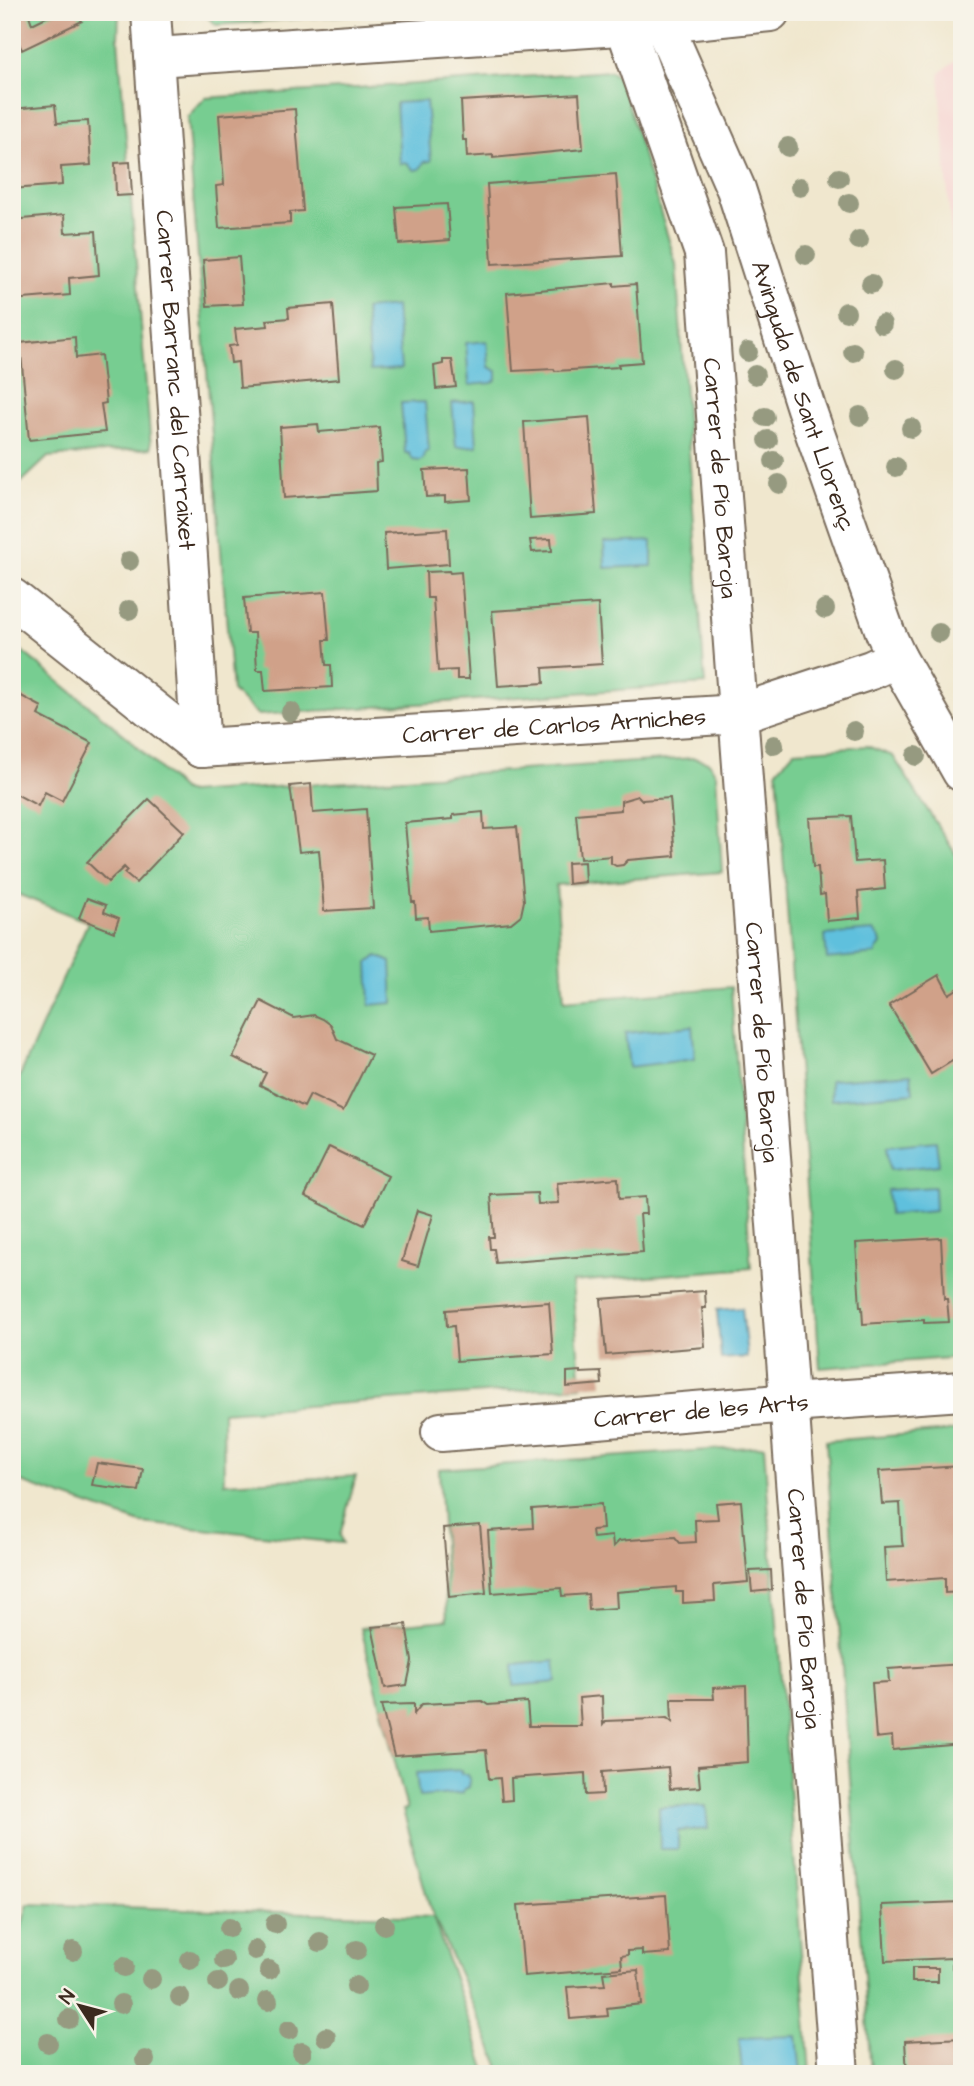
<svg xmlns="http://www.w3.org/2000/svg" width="974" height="2086" font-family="'Architects Daughter',sans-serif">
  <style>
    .built { fill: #f7d0cf }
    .green { fill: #77cd91; stroke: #597c58; stroke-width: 2 }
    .water { fill: #5fc0dd; stroke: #4d757e; stroke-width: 2 }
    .building { fill: #d0a189 }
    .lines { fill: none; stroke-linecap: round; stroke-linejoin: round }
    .street-casing { stroke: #7a6c5c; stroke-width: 42 }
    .secondary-casing { stroke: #7a6c5c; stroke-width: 42 }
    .street { stroke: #fff; stroke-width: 38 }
    .secondary { stroke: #fff; stroke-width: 38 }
    .tree { fill: #969a80 }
    .labels { text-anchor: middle; stroke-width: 7; stroke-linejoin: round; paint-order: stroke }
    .street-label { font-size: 24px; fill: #3b2a1e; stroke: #f7f3e8 }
  </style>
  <rect width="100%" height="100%" fill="#f7f3e8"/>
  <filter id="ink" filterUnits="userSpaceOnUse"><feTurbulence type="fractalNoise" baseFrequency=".0143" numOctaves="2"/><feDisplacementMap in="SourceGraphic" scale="14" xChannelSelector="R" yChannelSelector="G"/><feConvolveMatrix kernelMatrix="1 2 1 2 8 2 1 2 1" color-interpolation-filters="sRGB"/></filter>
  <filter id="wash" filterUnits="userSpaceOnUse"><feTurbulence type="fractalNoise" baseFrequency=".00686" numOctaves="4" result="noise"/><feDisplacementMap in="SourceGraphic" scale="28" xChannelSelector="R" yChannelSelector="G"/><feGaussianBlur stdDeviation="1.57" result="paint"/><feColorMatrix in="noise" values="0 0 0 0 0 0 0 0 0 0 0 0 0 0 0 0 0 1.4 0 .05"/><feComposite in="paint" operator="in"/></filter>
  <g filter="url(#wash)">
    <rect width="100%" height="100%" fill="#f0e7ce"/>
    <path class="built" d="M962,54V381L939,74Z"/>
    <path class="green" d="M12,12H119L118,39L151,448L48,457L12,491Z
      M202,12H383L216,25Z
      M611,71L621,81L676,264L705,684L258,715L232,691L187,117L205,98Z
      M12,643L126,736L183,791L189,793L694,758L709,762L716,774L722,872L556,885L564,1001L731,987L751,1268L572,1282L581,1386L223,1412L224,1483L356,1476L340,1535L342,1543L141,1523L12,1479V1094L88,922L12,892Z
      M867,746L893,756L962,864V1357L820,1368L777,770L794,751Z
      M962,1430V2074H871L826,1441Z
      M764,1446L810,2074H503L430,1908L403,1810L407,1809L361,1628L447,1620L439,1469Z
      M28,1904L433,1917L487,2074H12V1960Z"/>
    <path class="water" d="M426,101L431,161L424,162L420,169L414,170L407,163L400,164L396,103Z
      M396,306L401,369L370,371L365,309Z
      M487,341L489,367L497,371V379L492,383L469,385L466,343Z
      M474,401L477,446L456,447L452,403Z
      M425,402L429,451L425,452L424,458L420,461L413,460L409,453H405L401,403Z
      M652,541V566L605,568L604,543Z
      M873,931L880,939L881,944L876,950V954L827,959L825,935Z
      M377,956L391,962L393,1003L370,1005L368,963Z
      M692,1026L695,1059L629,1067L625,1033Z
      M911,1074L913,1093L831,1100L830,1080Z
      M936,1141L939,1165L890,1170L887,1146Z
      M934,1187L935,1211L889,1215L887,1190Z
      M742,1308L747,1357L721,1359L717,1310Z
      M555,1661L557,1682L514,1686L513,1665Z
      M461,1770V1773L467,1775L470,1781L469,1787L463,1790V1793L419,1797L416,1773Z
      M706,1806L708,1829L678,1831V1849H660L659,1807Z
      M797,2036L801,2074H777L776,2070L742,2073L739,2038Z"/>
    <g id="blocks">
      <path class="building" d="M12,12H28L32,24L56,12H77L82,21L22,50L12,28Z
        M579,94L583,149L493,158V155L467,157L466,140H463L461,101Z
        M55,105L57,123L88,121L91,165L61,167L62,185L12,189V109Z
        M295,109L303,211L290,212V223L219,228L216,186L224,185L219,115Z
        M130,162L132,195L116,196L115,163Z
        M616,174L622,256L492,264L487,184Z
        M447,204L450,240L399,244L396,207Z
        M64,215L65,233L96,231L99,275L69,278L70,295L12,300V220Z
        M239,257L243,304L207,306L203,260Z
        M614,283V286L636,284L642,362L618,364L619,367L555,371L554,369L513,371L507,293Z
        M333,304L339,379L240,388L238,362L231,363L229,346L237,345L235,329L268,326L267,320L289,318L288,308Z
        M75,337L76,358L101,355L106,403L101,404L105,432L29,440L20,343Z
        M443,360H452L456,387L436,389L434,366L443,364Z
        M589,417L596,514L530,519L524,422Z
        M318,424L319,432L379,427L382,462L376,463L377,491L284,498L280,427Z
        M469,468L471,500L445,502V496L426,497L424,470Z
        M447,529L449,564L386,569L384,533Z
        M551,539L552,551L532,552L530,540Z
        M449,571L450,573L461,572L469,679H457V670L438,671L433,598H427L426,572Z
        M325,592L329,640H324L326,665H331L332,687L265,691L263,670H257L255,633H247L244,598Z
        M598,604L602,664L543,668L544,683L498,686L492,611Z
        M12,691L42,707L38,715L92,743L62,801L45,792L38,806L12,792Z
        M311,784L313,813L366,809L373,908L324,911L319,850L299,852L290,786Z
        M638,796L642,800L670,798L675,856L628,860L623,865L616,866L611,863V856L580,859L576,814L621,810V801Z
        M149,799L184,832L136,883L124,873L127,870L124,867L108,882L87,862Z
        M483,812L484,829L517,827L524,901L521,915L511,923L429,931L428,917L416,918L415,902H412L405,823L453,819V815Z
        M851,816L855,862L883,860L885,889L858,892L860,918L827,921L825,894L820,895L818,867H813L809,818Z
        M584,862L585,882L568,884L567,863Z
        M87,898L106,905L104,912L119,918L114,932L79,918Z
        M939,975L949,994L962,986V1055L931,1074L889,1005Z
        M261,1001L294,1018L314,1015L323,1019L331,1025L337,1039L371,1055L343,1111L310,1095L304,1107L260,1085L266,1073L233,1057Z
        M329,1147L388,1176L364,1225L305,1196Z
        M618,1178L619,1199L645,1197L646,1214H640L643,1252L496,1263L494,1249H490L489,1237H494L491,1195L537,1193L538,1204L559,1203L557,1183Z
        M417,1210L433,1215L418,1266L402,1261Z
        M941,1238L944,1299H947L949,1322L924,1323V1320L863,1324L862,1307H860L856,1243Z
        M705,1291L706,1308H702L705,1347L606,1355L601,1299Z
        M549,1302L553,1354L457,1361L454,1326L447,1327L446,1310Z
        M580,1371V1373L601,1372L602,1384L567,1387V1372Z
        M97,1463L143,1469L139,1491L92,1485Z
        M962,1466V1592L945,1593V1578L886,1582L884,1547L903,1546L902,1541L900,1503L882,1504L879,1471Z
        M741,1501L748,1582L714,1585L715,1601L683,1603V1592H676V1587L616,1592L617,1608L589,1610L588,1594L562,1596L561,1588L492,1593L488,1531L533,1528L532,1509L601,1504L603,1529L592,1530L593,1538L612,1536L613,1547L619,1541L629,1540L675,1537L680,1543L696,1542L695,1520L718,1519L716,1503Z
        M480,1525L486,1593L449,1597L443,1528Z
        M771,1570L772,1590L752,1592L750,1571Z
        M406,1624L412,1661L407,1685L385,1688L372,1627Z
        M962,1664V1744L893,1750L892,1736L876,1738L872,1683L889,1682L888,1669Z
        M746,1686L748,1762L698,1766L700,1787L670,1789L668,1767L602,1772L603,1794L586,1795L585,1773L511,1778L512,1800L502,1801L500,1778L489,1779L486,1750L394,1756L381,1705L414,1704V1714L422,1704L482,1701L488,1705L527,1702L529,1726H581L579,1698L602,1696L603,1725L606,1721L654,1719L667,1718L672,1722L671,1699H714L713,1688Z
        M666,1895L670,1953L642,1955V1950L628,1951V1955L621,1956L622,1968L524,1976L518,1905Z
        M962,1902V1968H952V1958L885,1961L882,1905Z
        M912,1968H938V1982H912Z
        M638,1970L641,2004L607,2008L608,2016L570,2019L567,1987L605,1985L603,1973Z
        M962,2038V2074H907L905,2041Z"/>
    </g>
  </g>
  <g filter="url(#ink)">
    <use href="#blocks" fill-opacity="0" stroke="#7a6c5c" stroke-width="2"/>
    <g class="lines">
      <g class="street-casing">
        <g id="street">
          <path id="s1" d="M151,12L201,748"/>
          <path id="s2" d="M625,26L704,253L839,2074"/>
          <path d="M156,57L664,23L770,12"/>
          <path d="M12,598L201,748"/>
          <path id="s3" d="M201,748L738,714L871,670L897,658"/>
          <path id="s4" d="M441,1432L790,1403L962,1391"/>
        </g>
      </g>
      <g class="secondary-casing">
        <g id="secondary">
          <path id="s5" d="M658,12L736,189L806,408L885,632L897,658L962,772"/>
        </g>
      </g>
      <use href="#street" class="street"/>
      <use href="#secondary" class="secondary"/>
    </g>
    <g class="tree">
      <circle cx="788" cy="147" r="10"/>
      <circle cx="839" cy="178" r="10"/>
      <circle cx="800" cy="187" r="10"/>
      <circle cx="849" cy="203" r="10"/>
      <circle cx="859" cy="240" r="10"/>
      <circle cx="806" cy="255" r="10"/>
      <circle cx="871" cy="284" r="10"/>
      <circle cx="846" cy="312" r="10"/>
      <circle cx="882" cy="324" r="10"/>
      <circle cx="748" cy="352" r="10"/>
      <circle cx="853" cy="352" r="10"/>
      <circle cx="896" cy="369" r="10"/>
      <circle cx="755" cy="375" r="10"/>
      <circle cx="860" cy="416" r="10"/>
      <circle cx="765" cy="417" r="10"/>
      <circle cx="911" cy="428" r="10"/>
      <circle cx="768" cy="440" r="10"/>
      <circle cx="774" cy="461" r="10"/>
      <circle cx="896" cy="467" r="10"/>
      <circle cx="779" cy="484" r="10"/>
      <circle cx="129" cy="561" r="10"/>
      <circle cx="825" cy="609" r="10"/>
      <circle cx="129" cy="610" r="10"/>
      <circle cx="939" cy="633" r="10"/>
      <circle cx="291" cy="712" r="10"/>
      <circle cx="854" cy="731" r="10"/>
      <circle cx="774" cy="745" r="10"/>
      <circle cx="916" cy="756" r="10"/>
      <circle cx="275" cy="1924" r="10"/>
      <circle cx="384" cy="1925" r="10"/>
      <circle cx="229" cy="1928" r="10"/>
      <circle cx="320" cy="1942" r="10"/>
      <circle cx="255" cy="1950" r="10"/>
      <circle cx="357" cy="1950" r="10"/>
      <circle cx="73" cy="1951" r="10"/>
      <circle cx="190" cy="1960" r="10"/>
      <circle cx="224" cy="1960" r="10"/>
      <circle cx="124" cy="1967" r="10"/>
      <circle cx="269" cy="1970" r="10"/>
      <circle cx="151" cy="1979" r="10"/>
      <circle cx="218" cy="1982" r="10"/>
      <circle cx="356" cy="1986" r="10"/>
      <circle cx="239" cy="1991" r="10"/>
      <circle cx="180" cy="1997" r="10"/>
      <circle cx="268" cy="2001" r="10"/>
      <circle cx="121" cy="2004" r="10"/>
      <circle cx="69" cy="2019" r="10"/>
      <circle cx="289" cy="2030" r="10"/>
      <circle cx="326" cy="2037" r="10"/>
      <circle cx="48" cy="2043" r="10"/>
      <circle cx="302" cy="2052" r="10"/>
      <circle cx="145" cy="2060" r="10"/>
    </g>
  </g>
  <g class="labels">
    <g class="street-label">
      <text dy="8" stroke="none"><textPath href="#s1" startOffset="369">Carrer Barranc del Carraixet</textPath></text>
      <text dy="8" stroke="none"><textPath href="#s5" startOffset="411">Avinguda de Sant Llorenç</textPath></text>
      <text dy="8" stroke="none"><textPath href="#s2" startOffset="466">Carrer de Pío Baroja</textPath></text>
      <text dy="8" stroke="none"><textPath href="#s3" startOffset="354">Carrer de Carlos Arniches</textPath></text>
      <text dy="8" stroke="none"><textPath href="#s2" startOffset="1032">Carrer de Pío Baroja</textPath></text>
      <text dy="8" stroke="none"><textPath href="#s4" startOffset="261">Carrer de les Arts</textPath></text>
      <text dy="8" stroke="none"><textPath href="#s2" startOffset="1600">Carrer de Pío Baroja</textPath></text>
    </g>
  </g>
  <rect width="974" height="2086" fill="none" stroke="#f7f3e8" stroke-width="42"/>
  <g transform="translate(80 2006) rotate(306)" stroke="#f7f3e8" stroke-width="5" paint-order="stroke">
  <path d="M0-5L12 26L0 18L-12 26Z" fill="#3b2a1e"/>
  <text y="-10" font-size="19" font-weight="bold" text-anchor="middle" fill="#3b2a1e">N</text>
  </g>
</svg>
